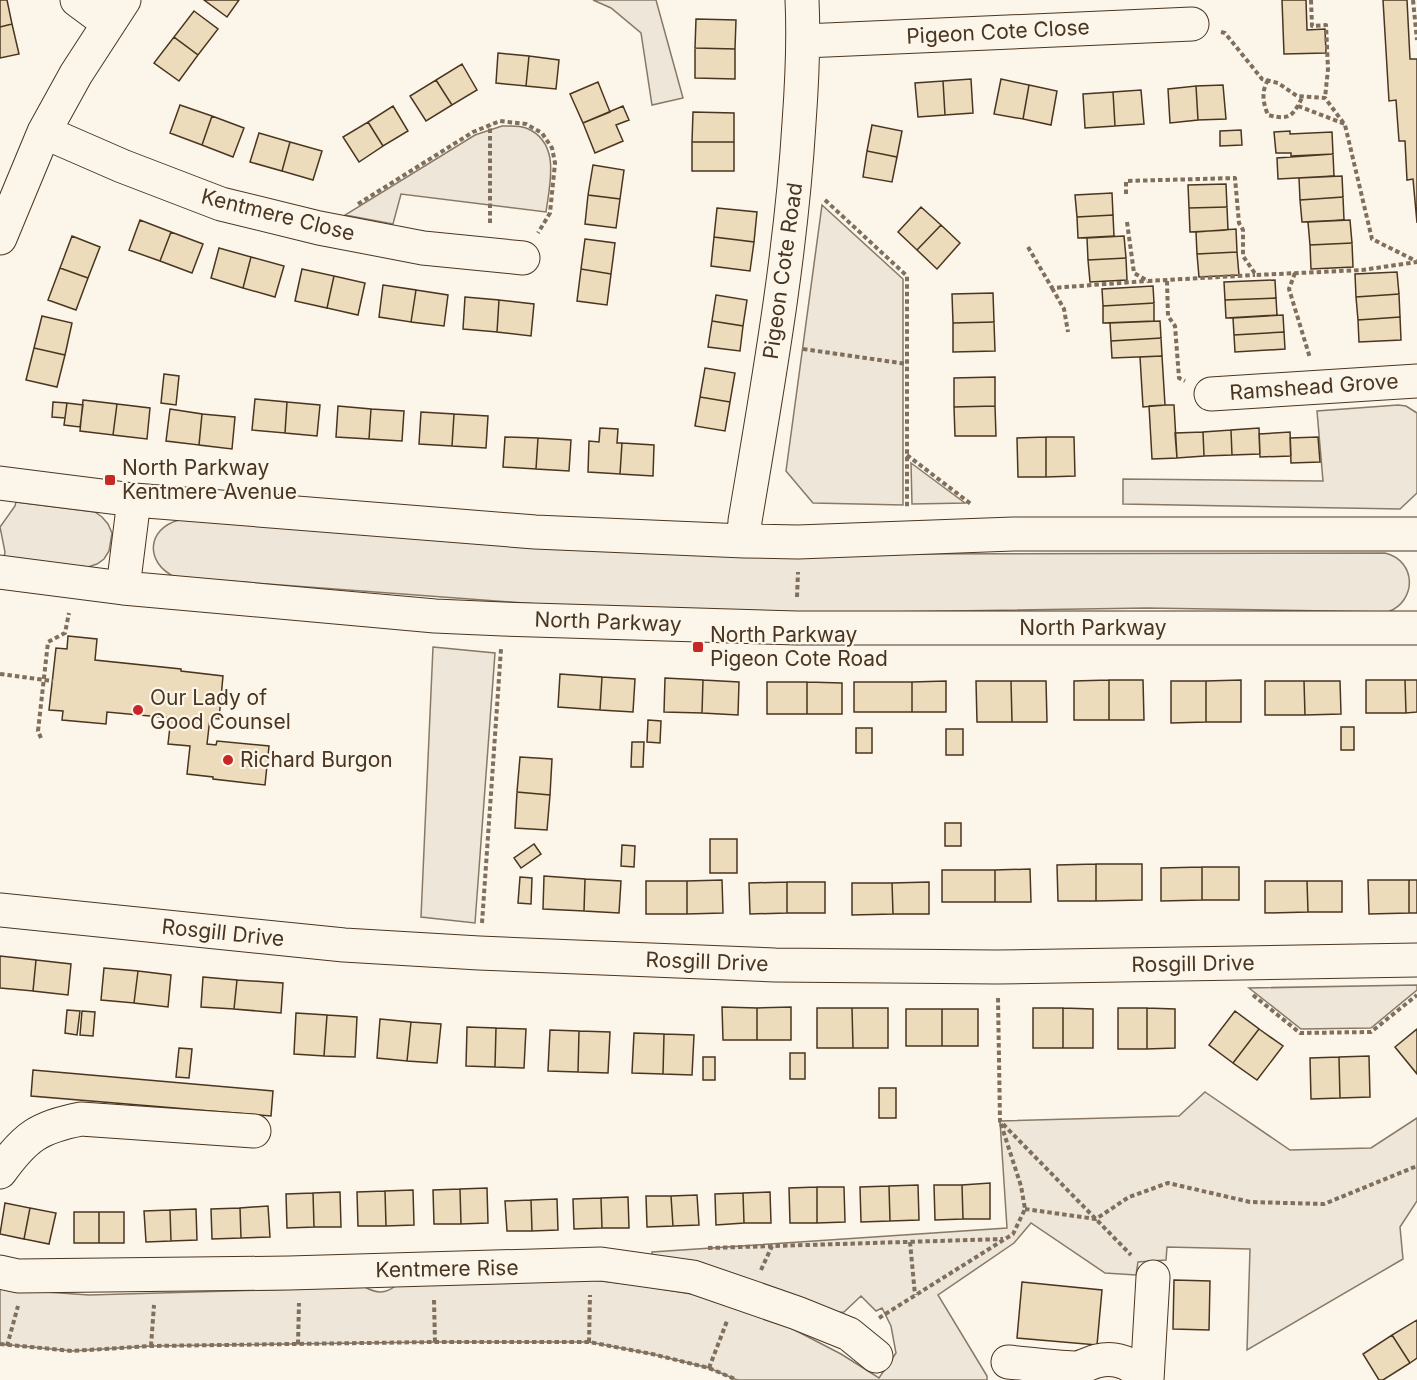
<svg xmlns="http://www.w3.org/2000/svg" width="1417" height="1380" font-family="Inter,sans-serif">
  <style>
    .grass { fill: #ede6d9; stroke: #887966; stroke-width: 1.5 }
    .building { fill: #ecdcbc; stroke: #4a3520; stroke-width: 1.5 }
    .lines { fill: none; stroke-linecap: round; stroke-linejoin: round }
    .minor-casing { stroke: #4a3520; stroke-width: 35 }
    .path { stroke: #7f6f5c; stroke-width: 4; stroke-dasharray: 4.5 3; stroke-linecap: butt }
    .minor { stroke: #fbf6e9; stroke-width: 33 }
    .poi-dot { fill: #c62828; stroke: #fbf6e9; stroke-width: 2 }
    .labels { text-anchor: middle; stroke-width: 4.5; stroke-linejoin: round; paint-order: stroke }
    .street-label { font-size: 21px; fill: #4a3520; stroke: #fbf6e9 }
    .poi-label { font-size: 21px; fill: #4a3520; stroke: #fbf6e9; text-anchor: start }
  </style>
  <rect width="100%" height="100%" fill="#fbf6e9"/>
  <path class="grass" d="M593,0H656L683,98L652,105L641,33L611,8Z
    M502,126C509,126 519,125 526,128C561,142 550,183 546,212L401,194L393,224L345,215L475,135Z
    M822,205L903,279V505L813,503L786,471Z
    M1398,405L1406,406L1417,413V493L1400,509L1123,504V479L1323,481L1317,411Z
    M911,463L965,503L912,504Z
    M16,502L95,512L102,517L108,524L112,533L109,551L104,559L97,564L88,567L4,558L5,552L0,527L15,506Z
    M179,520L881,554L1385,553C1417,561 1417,601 1388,612L1147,608L881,612H729L537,604L175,577C145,563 146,529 179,520Z
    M433,647L495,653L475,923L421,917Z
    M1417,985V990L1371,1028L1301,1029L1249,988Z
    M1205,1092L1290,1150L1371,1148L1417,1118V1201L1400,1227L1403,1259L1247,1350L1250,1249L1167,1247L1166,1260L1138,1262L1136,1275L1105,1273L1031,1223L1014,1243L938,1295L987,1376V1380H737L709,1368L652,1354L589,1342H435L151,1346L72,1351L0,1344V1287L17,1290L89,1295L365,1287C375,1293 386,1294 395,1286L584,1279L637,1285L698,1295L789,1327L841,1354L879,1378L896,1353L891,1326L882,1308L876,1311L861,1296L844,1312L822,1313L652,1258V1252L1007,1228L1000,1121L1179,1116Z"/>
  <path class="building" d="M0,0H7L12,24L0,27Z
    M204,0H239L227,17Z
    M1282,0H1306L1307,30L1325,29L1326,53L1284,54Z
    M1383,0H1407L1410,59H1417V223L1413,179L1407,180L1405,141H1399L1396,100L1389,101Z
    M194,11L218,29L198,55L174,37Z
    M696,19L736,20L735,49L695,48Z
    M12,24L19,54L0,58V27Z
    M174,37L198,55L179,81L154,63Z
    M695,48L735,49V79L695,78Z
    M498,53L529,56L526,86L496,83Z
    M529,56L559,60L556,89L526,86Z
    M462,64L477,90L452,105L436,80Z
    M971,79L973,113L945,115L943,81Z
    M1001,79L1029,85L1023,119L994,114Z
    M436,80L452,105L426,121L410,96Z
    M943,81L945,115L918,117L915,83Z
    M598,82L610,112L583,123L570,94Z
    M1029,85L1057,91L1051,125L1023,119Z
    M1223,85L1226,119L1198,120L1196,86Z
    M1196,86L1198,120L1170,123L1168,89Z
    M1141,90L1144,124L1115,126L1113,92Z
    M1113,92L1115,126L1085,128L1083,94Z
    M180,105L212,116L202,145L170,133Z
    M393,106L408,131L383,146L368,122Z
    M623,106L629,120L616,125L623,141L595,153L583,123Z
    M693,112L734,113V142H692Z
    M212,116L244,128L233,157L202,145Z
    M368,122L383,146L359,162L343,137Z
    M872,125L902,131L897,157L867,151Z
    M1241,130L1242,145L1220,146V131Z
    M1290,131V134L1332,132L1333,154L1291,156V153H1276L1274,132Z
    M259,133L290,142L282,171L250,162Z
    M290,142L322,151L313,180L282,171Z
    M692,142H734V171H692Z
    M867,151L897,157L892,182L863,177Z
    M1333,154L1334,176L1278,179L1277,158Z
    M593,165L624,170L620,199L588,195Z
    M1342,176L1343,197L1300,200L1299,178Z
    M1226,184L1227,207L1189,208L1188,185Z
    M1112,193L1113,215L1077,217L1075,195Z
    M588,195L620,199L616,228L585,224Z
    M1343,197L1344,220L1302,222L1300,200Z
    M921,207L941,225L917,250L898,232Z
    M1227,207L1228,230L1190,232L1189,208Z
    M717,208L757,212L754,242L714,237Z
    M1113,215L1114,236L1078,238L1077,217Z
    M140,220L171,232L160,261L129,250Z
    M1350,220L1352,243L1310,245L1308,222Z
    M941,225L960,243L937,269L917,250Z
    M1236,229L1237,252L1197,254L1196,232Z
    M171,232L203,244L192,273L160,261Z
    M72,236L100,247L88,278L60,268Z
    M1124,236L1126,258L1088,260L1087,238Z
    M714,237L754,242L750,271L711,266Z
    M585,239L615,243L611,274L581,269Z
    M1352,243L1353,267L1311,269L1310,245Z
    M219,248L251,257L243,288L211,278Z
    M1237,252L1239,275L1199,277L1197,254Z
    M251,257L284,266L275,297L243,288Z
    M1126,258L1127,280L1090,282L1088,260Z
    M60,268L88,278L76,310L48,300Z
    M302,269L334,276L327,308L295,301Z
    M581,269L611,274L607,305L577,301Z
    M1397,272L1399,294L1356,297L1355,274Z
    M334,276L365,283L358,315L327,308Z
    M1275,280L1276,298L1225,300L1224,282Z
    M383,285L416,290L411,322L379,317Z
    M1153,286L1154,303L1103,306L1102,289Z
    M416,290L448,295L444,326L411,322Z
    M993,293L994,322L953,323L952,294Z
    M1399,294L1400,317L1358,320L1356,297Z
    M716,295L747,300L743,326L712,321Z
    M465,297L499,300L497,332L463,329Z
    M1276,298L1277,315L1226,318L1225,300Z
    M499,300L534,304L531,336L497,332Z
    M1154,303V321L1103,323V306Z
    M1283,315L1284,332L1234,335L1233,318Z
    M42,316L72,323L65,355L34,348Z
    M1400,317L1401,340L1359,342L1358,320Z
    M712,321L743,326L740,351L708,347Z
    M1160,321L1161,338L1111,341L1110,323Z
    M994,322L995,351L953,352V323Z
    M1284,332L1285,349L1235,352L1234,335Z
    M1161,338L1162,356L1112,358L1111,341Z
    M34,348L65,355L57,387L26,380Z
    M1162,356L1165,405L1143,407L1140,357Z
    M705,368L735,373L730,402L700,397Z
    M164,374L179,376L176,405L161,403Z
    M995,377V406L954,407V378Z
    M700,397L730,402L725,431L695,426Z
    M255,399L287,402L285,433L252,430Z
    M83,400L117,404L113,435L80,431Z
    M53,402L67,403L65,418L52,417Z
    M287,402L320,405L317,436L285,433Z
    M67,403L83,405L80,427L64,425Z
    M117,404L150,408L147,439L113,435Z
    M1165,405H1174L1177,458L1152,459L1149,406Z
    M338,406L371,409L369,439L336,437Z
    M995,406L996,436H955L954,407Z
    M170,409L202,414L199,445L166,441Z
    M371,409L404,411L402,441L369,439Z
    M421,412L454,414L452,446L419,444Z
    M202,414L235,417L232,449L199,445Z
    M454,414L488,416L486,448L452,446Z
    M600,428L618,429L617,443H622L620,474L588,472L589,441L599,442Z
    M1259,428L1260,454L1232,455L1231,430Z
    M1231,430L1232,455L1204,456L1203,432Z
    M1203,432L1204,456L1177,458L1175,433Z
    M1290,432L1291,456L1260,457L1259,434Z
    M505,437L538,438L536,469L503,467Z
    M1046,437V477H1018L1017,438Z
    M1046,437H1074L1075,476L1046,477Z
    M1318,437L1320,462L1291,463L1290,438Z
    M538,438L571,440L569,471L536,469Z
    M622,443L654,445L653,476L620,474Z
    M68,636L97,639L95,660L181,669V671L223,676L219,719L210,718L207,744L216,745L217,741L269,746L265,785L213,779V777L187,774L190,746L168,744L171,718L107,712L106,724L62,720L63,711L49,710L56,648L67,649Z
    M560,674L602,677L600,710L558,707Z
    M602,677L635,679L633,712L600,710Z
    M665,678L703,680L702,713L664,712Z
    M703,680L739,682L738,715L702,713Z
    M1109,680V720H1074V681Z
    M1109,680H1143L1144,720H1109Z
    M1241,680V722H1206V681Z
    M1366,680H1405L1406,713H1366Z
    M1405,680H1417V712L1406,713Z
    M946,681V712H912V682Z
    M976,681H1011L1012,722H977Z
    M1011,681H1046L1047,722H1012Z
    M1171,681H1206V722L1171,723Z
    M1265,681H1304L1305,715H1265Z
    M1304,681H1340L1341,714L1305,715Z
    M767,682H807V714H767Z
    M807,682L842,683V714H807Z
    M854,682H912V712H854Z
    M648,720L661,721L660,743L647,742Z
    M1341,727H1354V750H1341Z
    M856,728H872V753H856Z
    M946,729H963V755H946Z
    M632,742H644L643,767H631Z
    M520,757L552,759L550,795L517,792Z
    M517,792L550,795L547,830L515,828Z
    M945,823H961V846H945Z
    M710,839H737V873H710Z
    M534,844L541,854L521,868L514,858Z
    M622,845L635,846L634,867L621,866Z
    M1096,864V901H1058L1057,865Z
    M1096,864H1142V900L1096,901Z
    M1202,867V900L1161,901V868Z
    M1202,867H1239V900H1202Z
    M1030,869L1031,902H995V870Z
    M942,870H995V902H942Z
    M544,876L585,879L584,911L543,909Z
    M520,877L532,878L531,904L518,903Z
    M585,879L621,881L619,913L584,911Z
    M722,880L723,913L687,914V881Z
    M1368,880H1409V913L1369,914Z
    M1409,880H1417V913H1409Z
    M646,881H687V914H646Z
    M1265,881H1307L1308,912L1265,913Z
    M1307,881H1342V912H1308Z
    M787,882V913L750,914L749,883Z
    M787,882H825V913H787Z
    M929,882V914H893L892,883Z
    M852,883H892L893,914L852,915Z
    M0,956L36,960L33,991L0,988Z
    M36,960L71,964L68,995L33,991Z
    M104,968L138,971L134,1003L101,1000Z
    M138,971L171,975L168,1007L134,1003Z
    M203,977L237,980L234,1009L201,1007Z
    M237,980L283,983L281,1013L234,1009Z
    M722,1007L757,1008V1040H723Z
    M791,1007V1040H757V1008Z
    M817,1008H852L853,1048H817Z
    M852,1008H888V1048H853Z
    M1033,1008H1063V1048H1033Z
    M1063,1008L1093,1009V1048H1063Z
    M1118,1008H1147V1049H1118Z
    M1147,1008L1175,1009V1048L1147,1049Z
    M906,1009H942V1046H906Z
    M942,1009H978V1046H942Z
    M67,1010L80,1011L77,1035L65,1033Z
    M82,1011L95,1012L93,1036L80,1035Z
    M1235,1011L1259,1029L1233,1063L1209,1045Z
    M296,1013L327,1015L324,1056L294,1054Z
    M327,1015L357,1017L355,1057L324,1056Z
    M380,1019L411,1022L407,1061L377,1058Z
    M411,1022L441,1024L437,1063L407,1061Z
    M467,1027L496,1028L495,1067L466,1066Z
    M496,1028L526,1029L524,1068L495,1067Z
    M1259,1029L1283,1046L1257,1080L1233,1063Z
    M1417,1029V1074L1395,1047Z
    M550,1030L579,1031L578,1072L548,1071Z
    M579,1031L610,1032L608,1073L578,1072Z
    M634,1033L664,1034L663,1074L632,1073Z
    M664,1034L694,1035L692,1075L663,1074Z
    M179,1048L192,1049L189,1078L176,1077Z
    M790,1053H805V1079H790Z
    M1369,1056L1370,1097L1340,1098L1339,1057Z
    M703,1057H715V1080H703Z
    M1339,1057L1340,1098L1311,1099L1310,1058Z
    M33,1070L273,1091L271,1116L31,1096Z
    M879,1088H896V1118H879Z
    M990,1183V1219H963L962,1185Z
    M918,1185L919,1220L890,1221L889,1186Z
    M934,1185H962L963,1219L935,1220Z
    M889,1186L890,1221L861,1222L860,1187Z
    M817,1187H844L845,1222L817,1223Z
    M817,1187V1223H790L789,1188Z
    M487,1188L488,1223L461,1224L460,1189Z
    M460,1189L461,1224H434L433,1190Z
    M413,1190L414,1225L386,1226L385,1191Z
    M385,1191L386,1226H358L357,1192Z
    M340,1192L341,1227H314L313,1193Z
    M770,1192L771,1223H744L743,1193Z
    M313,1193L314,1227L287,1228L286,1194Z
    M743,1193L744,1223L716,1225L715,1194Z
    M697,1195L699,1225L673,1226L671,1196Z
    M646,1196H671L673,1226L647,1227Z
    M628,1197L629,1228H602L601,1198Z
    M601,1198L602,1228L574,1229L573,1199Z
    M557,1199L558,1230L532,1231L531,1200Z
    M531,1200L532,1231H507L505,1201Z
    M5,1203L30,1208L24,1239L0,1234Z
    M268,1206L270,1237L241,1238L240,1208Z
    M30,1208L56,1213L49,1244L24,1239Z
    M240,1208L241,1238L212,1239L211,1209Z
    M196,1209L197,1240L171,1241L170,1210Z
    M170,1210L171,1241L146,1242L144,1211Z
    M74,1212H99V1243H74Z
    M99,1212H124V1243H99Z
    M1174,1280L1210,1281L1209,1330L1173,1329Z
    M1022,1282L1102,1290L1097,1345L1017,1338Z
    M1417,1320V1358L1410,1363L1392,1335Z
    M1392,1335L1410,1363L1383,1380H1379L1363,1354Z"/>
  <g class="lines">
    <g class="minor-casing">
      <path id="minor" d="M77,0L108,23
        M804,41L1192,24
        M44,132L122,166L221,204L319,228L423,248L523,258
        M0,238L44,132L76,74L124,0
        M1211,394L1417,381
        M0,483L134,500L535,532L744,541L798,542L1013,534H1417
        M744,541L745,521C767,389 791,257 799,123C802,82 804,41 802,0
        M0,572L123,588L435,616L503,619L797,628H1417
        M123,588L134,500
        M0,910L344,945L479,953L775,965L997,967L1417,960
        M0,1172C25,1137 39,1127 81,1119L254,1131
        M0,1272L18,1276L289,1273L601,1264L693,1277L797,1313L849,1334L876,1356
        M1008,1362C1030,1364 1052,1367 1074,1368C1082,1368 1089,1363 1097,1361C1118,1356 1133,1364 1146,1380
        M1147,1380L1153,1277"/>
    </g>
    <path class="path" d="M1311,0L1312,26L1326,25L1328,69L1325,98
      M1413,0L1417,40
      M1221,32L1225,33L1262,79L1278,83L1297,96L1325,98L1345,125L1372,239L1416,261
      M1268,80C1261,92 1263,103 1268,115C1291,121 1293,115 1303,96
      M1298,106L1345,124
      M1126,194V181L1235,178L1239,223L1243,230V256L1256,275L1362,270L1417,262
      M825,200L907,276V508
      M358,204L473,132L500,121L526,124L542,133L552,148L555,163L550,213L538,233
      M1127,222L1134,273L1148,281L1255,275
      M490,223V125
      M1028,247L1052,288L1147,281
      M1295,273L1289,289L1310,358
      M1167,281L1168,316L1175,326L1179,378L1185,381
      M1052,288L1064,309L1068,332
      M803,349L907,364
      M907,455L971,504
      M797,597L798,572
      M0,674L53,681
      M41,738L38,731L48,642L65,633L69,613
      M482,923L501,649
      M1253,995L1300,1033L1371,1032L1417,995
      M998,998L1000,1121L1131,1255
      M1025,1209L1096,1219L1129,1197L1168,1183L1250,1202L1324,1204L1417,1166
      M910,1242L915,1295
      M708,1248L1003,1239
      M761,1270L772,1246
      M434,1300L435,1342
      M879,1318L1013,1234L1025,1209L1021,1186L1000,1121
      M589,1342L590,1295
      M0,1344L72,1351L151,1346L435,1342H589L652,1354L709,1368L737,1380
      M298,1344L299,1303
      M7,1346L18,1306
      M151,1346L154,1305
      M709,1368L727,1321"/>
    <use href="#minor" class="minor"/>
  </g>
  <g class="poi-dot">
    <rect x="104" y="474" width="12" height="12" rx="3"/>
    <rect x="692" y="641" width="12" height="12" rx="3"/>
    <circle cx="138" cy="710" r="6"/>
    <circle cx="228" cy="760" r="6"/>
  </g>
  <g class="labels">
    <g class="street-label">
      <text transform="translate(998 32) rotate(-3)" y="7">Pigeon Cote Close</text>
      <text transform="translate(278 215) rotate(14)" y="7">Kentmere Close</text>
      <text transform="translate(783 271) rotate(-82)" y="7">Pigeon Cote Road</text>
      <text transform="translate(1314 387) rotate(-4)" y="7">Ramshead Grove</text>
      <text transform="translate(608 622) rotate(2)" y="7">North Parkway</text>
      <text x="1093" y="635">North Parkway</text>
      <text transform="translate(223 933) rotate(6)" y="7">Rosgill Drive</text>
      <text transform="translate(707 962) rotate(2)" y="7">Rosgill Drive</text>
      <text transform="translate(1193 964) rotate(-1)" y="7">Rosgill Drive</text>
      <text transform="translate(447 1269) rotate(-1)" y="7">Kentmere Rise</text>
    </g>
    <g class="poi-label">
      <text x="122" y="475">North Parkway<tspan x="122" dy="24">Kentmere Avenue</tspan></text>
      <text x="710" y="642">North Parkway<tspan x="710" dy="24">Pigeon Cote Road</tspan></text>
      <text x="150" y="705">Our Lady of<tspan x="150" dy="24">Good Counsel</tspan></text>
      <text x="240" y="767">Richard Burgon</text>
    </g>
  </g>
</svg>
